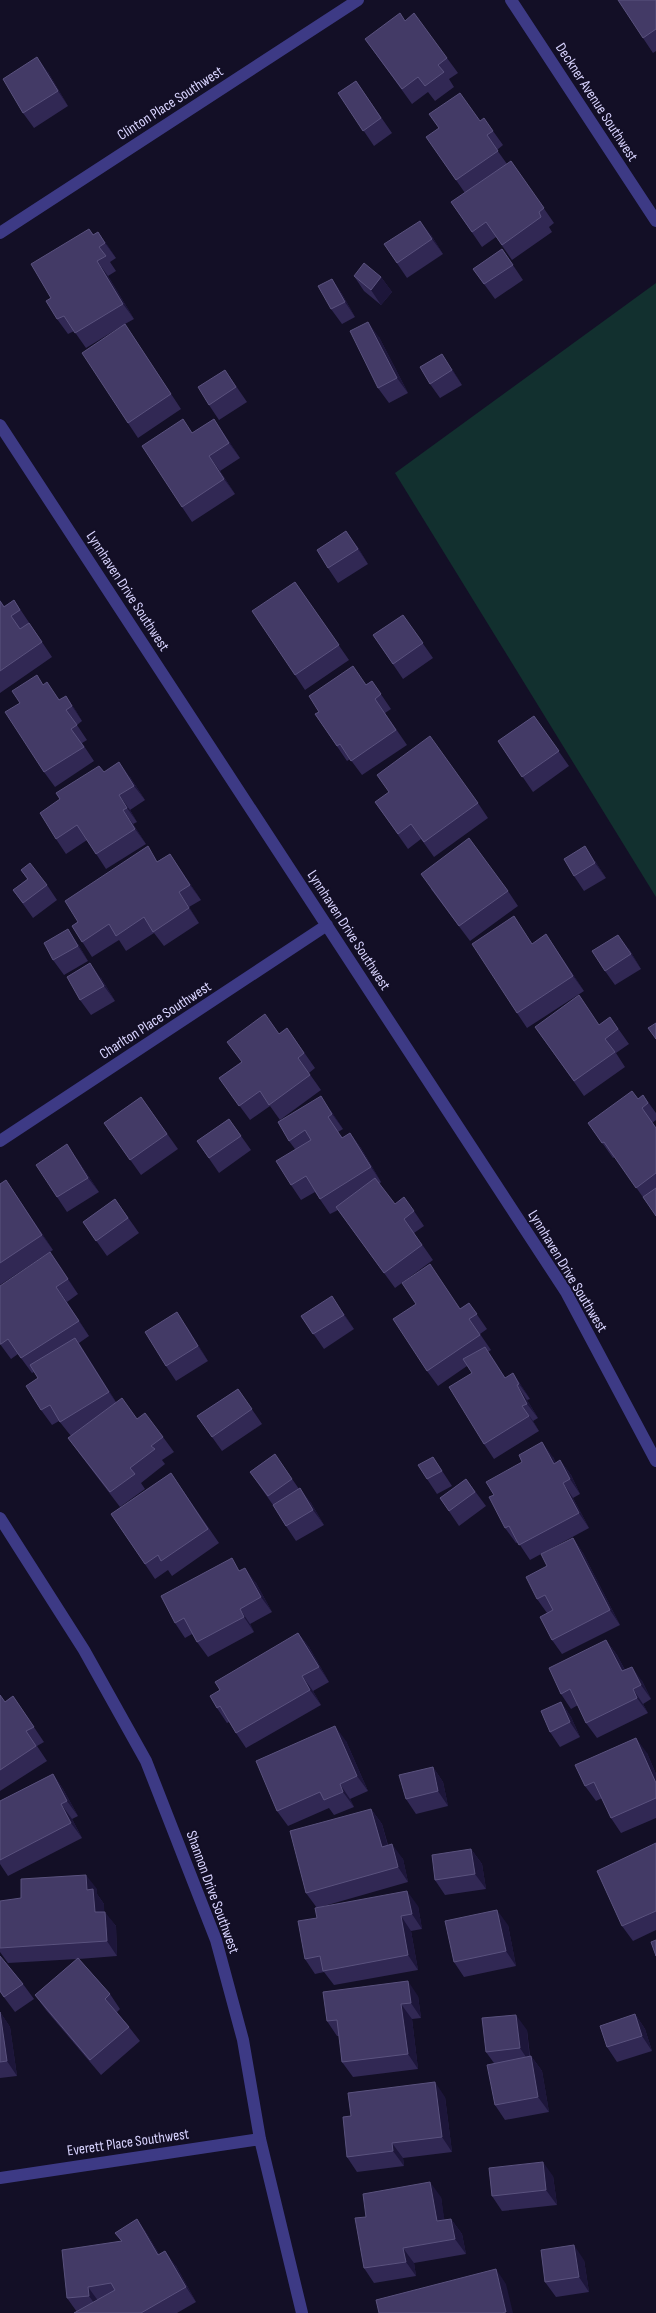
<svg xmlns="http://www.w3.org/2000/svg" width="656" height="2313" font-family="'Sofia Sans Condensed',sans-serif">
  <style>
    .green { fill: #12302f }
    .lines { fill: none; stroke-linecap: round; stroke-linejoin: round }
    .street { stroke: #3d3a85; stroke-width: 12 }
    .wall { fill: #312854 }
    .shaded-wall { fill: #1d163a }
    .building { fill: #433a66; stroke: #5a527e }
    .labels { text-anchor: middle; stroke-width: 4; stroke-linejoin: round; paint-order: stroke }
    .street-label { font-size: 15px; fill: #d9d4ff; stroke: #130f26 }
  </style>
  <rect width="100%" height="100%" fill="#130f26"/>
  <path class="green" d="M656,283V897L395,473Z"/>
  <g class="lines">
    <path class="street" d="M511,0L656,221
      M0,233L358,0
      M0,425L566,1292L656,1461
      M0,1141L327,925
      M0,1518L84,1650L146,1761L216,1940L243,2040L260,2139L302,2313
      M0,2178L260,2139"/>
  </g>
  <path class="wall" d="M656,0V51L653,53L643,38Z
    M405,21L447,58L458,73L449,79L454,87L435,101L428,92L412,104L365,39Z
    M48,72L68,106L34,128L23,113Z
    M356,81L392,133L374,146L338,93Z
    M480,121L493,131L503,145L497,150L507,164L511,161L554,223L549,227L552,232L512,260L496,237L482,247L451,202L465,193L426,137Z
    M89,229L94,235L98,232L116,258L110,262L116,271L108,276L134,319L125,324L181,409L138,438L128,423L122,326L86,348L74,331L68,334L57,319L51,298Z
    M431,235L443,254L407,278L384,244Z
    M502,249L523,280L495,299L473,269Z
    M354,276L381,277L392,292L381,305L364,291Z
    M332,279L342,294L355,317L342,324L331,309Z
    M379,337L408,393L389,403L378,388Z
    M452,369L462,385L440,398L430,384Z
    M225,370L247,402L219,420L209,405Z
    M214,419L240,458L220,471L235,494L192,522L182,507L192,433Z
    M357,546L368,564L338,583L328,568Z
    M295,582L349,660L305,690L295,675Z
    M0,600L4,606L14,600L52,657L0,693Z
    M403,615L433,658L403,679L373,635Z
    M372,681L391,709L385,713L407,745L362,775L350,759L347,761L315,714Z
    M43,685L60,700L66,696L76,711L82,721L77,725L87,740L82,743L94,761L55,787L44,772L20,703Z
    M534,716L569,766L533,792L498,741Z
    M104,772L130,777L145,800L130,810L137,822L133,824L146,844L106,869L87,840L66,854L56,839Z
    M375,802L478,803L488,818L434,857L421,839L408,849Z
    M170,854L201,900L189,907L199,923L164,946L154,933L126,951L119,940L92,957L72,926L158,861Z
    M595,861L606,878L584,891L574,876Z
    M21,870L47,885L57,900L33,918L13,890L27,879Z
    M431,889L508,891L518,906L470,941Z
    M514,916L532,944L546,934L584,991L527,1028L517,1013Z
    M78,944L88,961L64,975L53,960Z
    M629,949L641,969L615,985L605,971Z
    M101,978L115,1001L91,1015L80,1000Z
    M610,1017L629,1044L616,1053L625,1067L584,1096L535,1027L599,1025Z
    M287,1028L315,1068L309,1073L321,1090L280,1120L270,1106L250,1120L219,1078Z
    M643,1095L656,1113V1120L652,1123L656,1128V1216L615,1157L613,1158L588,1123L638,1099Z
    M141,1097L178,1149L141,1175L104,1123Z
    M331,1111L343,1129L338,1132L343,1138L350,1133L361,1148L381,1182L379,1184L395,1204L414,1211L424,1226L414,1233L433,1260L395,1288L338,1210L330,1214L315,1192L301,1200L291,1185L295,1149L289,1141Z
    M229,1119L251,1150L219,1173L197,1141Z
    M77,1159L99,1192L67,1212L57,1197Z
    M6,1180L53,1250L0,1285V1184Z
    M115,1199L139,1233L107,1256L83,1222Z
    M50,1252L78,1294L67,1302L89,1336L79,1343L116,1402L137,1419L163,1437L174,1452L162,1460L165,1464L141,1483L145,1489L120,1507L79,1453L68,1438L71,1436L59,1421L52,1425L41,1410L38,1378L34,1372L32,1373L18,1354L11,1359L0,1344Z
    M469,1303L487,1329L480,1334L491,1350L488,1352L505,1378L513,1373L530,1399L527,1400L538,1418L533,1421L539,1431L494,1459L484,1444L472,1373L467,1366L438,1386L427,1371L460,1309Z
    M342,1311L354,1329L324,1349L301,1316Z
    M187,1327L208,1361L176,1381L166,1366Z
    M238,1389L262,1424L222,1451L197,1416Z
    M275,1454L299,1489L311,1503L324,1525L296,1541L286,1526L273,1505L250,1472Z
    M433,1457L452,1486L437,1494L427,1479Z
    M553,1457L556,1463L560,1460L571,1475L580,1494L573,1498L589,1528L530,1560L518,1542L516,1543L505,1528Z
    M171,1473L219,1543L172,1576L168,1570L155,1579L111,1514Z
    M466,1479L486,1506L459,1526L440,1498Z
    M573,1538L583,1553L620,1625L562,1654L552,1640L547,1613L537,1599L547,1566Z
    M241,1570L256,1583L272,1612L250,1624L254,1632L208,1657L197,1642L192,1634L185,1638L175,1623Z
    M298,1633L309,1647L329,1682L313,1691L321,1705L246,1748L236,1733L229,1722L227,1723L217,1708L220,1690Z
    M606,1640L617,1655L625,1670L642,1681L651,1699L643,1704L648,1713L597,1738L586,1723L578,1705L571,1709L561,1694Z
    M0,1695L5,1702L13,1696L44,1742L37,1746L47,1761L0,1791Z
    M561,1702L571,1717L580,1737L560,1747L550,1732Z
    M346,1741L368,1791L350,1799L354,1807L334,1815L329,1808L288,1826L277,1811Z
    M647,1753L656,1774V1818L621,1833L611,1818L602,1798L596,1801L585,1786Z
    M433,1767L443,1782L448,1806L416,1814L406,1799Z
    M53,1774L63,1789L78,1816L72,1819L82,1838L8,1876L0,1864V1801Z
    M371,1809L382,1824L388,1845L403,1859L408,1882L317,1908L306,1893Z
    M656,1843V1930L633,1941L622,1926Z
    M471,1849L482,1864L486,1889L445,1895L435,1880Z
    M97,1889V1894L104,1904V1912L116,1926L117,1956L79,1959L110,1994L120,2009L117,2012L129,2027L140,2041L101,2075L46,2010L35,1995L77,1959L8,1963L0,1952V1901Z
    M418,1906L422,1929L411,1931L418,1970L334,1985L324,1972L315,1974L305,1959Z
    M508,1925L516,1966L464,1977L454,1962Z
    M0,1956L23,1984L34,1999L15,2012L0,1992Z
    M418,1996L421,2018L412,2019L418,2069L353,2077L342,2062L339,2036H337L327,2021Z
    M0,2012L10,2027L17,2076L0,2078Z
    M635,2014L645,2029L652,2051L617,2062L607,2047Z
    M527,2030L530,2056H531L542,2071L549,2112L505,2120L495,2105L494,2063L486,2052Z
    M445,2097L452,2152L403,2158L404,2166L357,2172L347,2157L351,2116Z
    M553,2176L557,2205L502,2211L492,2196Z
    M441,2197L444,2220L451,2219L462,2234L466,2254L414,2263L416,2276L374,2283L364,2268L366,2217Z
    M137,2219L147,2234L159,2254L176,2266L196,2302L177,2313H74L77,2312L67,2298L121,2241L115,2233Z
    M584,2260L589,2292L556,2297L545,2282Z"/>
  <path class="shaded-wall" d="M37,57L48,72L68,106L58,91Z
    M420,221L431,235L443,254L432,239Z
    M98,232L108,246L116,258L105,243Z
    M97,261L108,276L134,319L123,304Z
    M381,277L392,292L381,305L371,290Z
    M332,279L342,294L355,317L345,302Z
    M368,322L379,337L408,393L397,378Z
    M442,354L452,369L462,385L452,370Z
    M214,419L240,458L229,443Z
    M209,456L220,471L235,494L224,479Z
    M346,531L357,546L368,564Z
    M66,696L76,711L82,721L72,706Z
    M119,762L130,777L145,800L134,786Z
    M119,795L130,810L137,822L127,808Z
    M123,810L133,824L146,844L135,829Z
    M585,846L595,861L606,878L595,863Z
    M170,854L180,869L201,900L190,885Z
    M179,892L189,907L199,923L189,908Z
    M68,929L78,944L88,961L78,946Z
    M546,934L584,991L573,976Z
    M618,935L629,949L641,969L631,954Z
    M90,963L101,978L115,1001L104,986Z
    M321,1096L343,1129L332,1114Z
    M350,1133L361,1148L381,1182L371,1167Z
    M67,1144L99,1192L88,1178Z
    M6,1180L16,1195L53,1250L42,1235Z
    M50,1252L61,1267L78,1294Z
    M56,1287L67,1302L89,1336L79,1321Z
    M332,1296L354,1329L344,1315Z
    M177,1312L187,1327L208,1361L198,1346Z
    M75,1338L85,1353L119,1407L109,1392Z
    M485,1347L495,1361L515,1393L505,1378Z
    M513,1373L523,1388L530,1399L519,1384Z
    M517,1385L527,1400L538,1418L527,1404Z
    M522,1406L533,1421L539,1431L529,1416Z
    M542,1442L553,1457L564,1479L554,1464Z
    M560,1460L571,1475L580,1494L570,1479Z
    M563,1483L573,1498L589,1528L579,1513Z
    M300,1488L311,1503L324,1525L313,1510Z
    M573,1538L583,1553L620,1625L610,1610Z
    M245,1568L256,1583L272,1612L261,1597Z
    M240,1609L250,1624L254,1632L244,1617Z
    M298,1633L309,1647L329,1682L319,1667Z
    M606,1640L617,1655L633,1686L622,1671Z
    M632,1667L642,1681L651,1699L641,1685Z
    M302,1676L313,1691L321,1705L310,1690Z
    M633,1689L643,1704L648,1713L637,1698Z
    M561,1702L571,1717L580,1737L570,1722Z
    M335,1726L346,1741L368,1791L357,1776Z
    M636,1738L647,1753L656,1774V1783Z
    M433,1767L443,1782L448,1806L438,1791Z
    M53,1774L63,1789L78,1816L67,1801Z
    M340,1784L350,1799L354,1807L343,1792Z
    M61,1804L72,1819L82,1838L71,1823Z
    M371,1809L382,1824L392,1862L382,1847Z
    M392,1844L403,1859L408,1882L398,1867Z
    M471,1849L482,1864L486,1889L475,1874Z
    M86,1875L97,1889V1894L104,1904L105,1927L95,1912L87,1890Z
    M407,1891L418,1906L422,1929L412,1914Z
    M497,1910L508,1925L516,1966L506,1951Z
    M105,1912L116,1926L117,1956L107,1941Z
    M401,1916L411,1931L418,1970L408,1955Z
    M408,1981L418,1996L421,2018L411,2003Z
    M401,2004L412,2019L418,2069L408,2054Z
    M0,2012L10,2027L17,2076L7,2061Z
    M635,2014L645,2029L652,2051L642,2036Z
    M516,2015L527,2030L530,2063L520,2048Z
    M531,2056L542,2071L549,2112L538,2097Z
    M435,2082L445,2097L452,2152L442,2137Z
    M392,2143L403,2158L404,2166L393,2151Z
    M543,2162L553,2176L557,2205L546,2190Z
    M430,2182L441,2197L447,2236L437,2221Z
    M137,2219L147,2234L169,2270L158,2255Z
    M451,2219L462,2234L466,2254L455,2239Z
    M574,2245L584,2260L589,2292L579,2277Z
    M403,2248L414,2263L416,2276L406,2262Z
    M165,2251L176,2266L196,2302L186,2287Z
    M496,2269L506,2284L513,2313H507L506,2312Z
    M88,2287L99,2302L100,2311L89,2296Z"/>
  <path class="building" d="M618,0H656V29L643,38Z
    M400,13L405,21L414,13L447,58L438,65L444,72L425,86L418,77L402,89L365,39Z
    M37,57L58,91L23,113L3,79Z
    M356,81L381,118L363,131L338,93Z
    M460,93L480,121L484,118L493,131L487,135L498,151L456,180L426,137L439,128L429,114Z
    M511,161L544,208L539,212L541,217L502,245L486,222L472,232L451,202Z
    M420,221L432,239L397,263L384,244Z
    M89,229L93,235L98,232L105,243L99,247L106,256L97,261L123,304L75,333L64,316L57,319L46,301L51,298L31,264Z
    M502,249L513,265L484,284L473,269Z
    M364,263L381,277L371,290L354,276Z
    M332,279L345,302L331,309L318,286Z
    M368,322L397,378L378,388L350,331Z
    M125,324L171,394L128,423L82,353Z
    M442,354L452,370L430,384L420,367Z
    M225,370L236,387L209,405L198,387Z
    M183,419L192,433L214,419L229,443L209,456L224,479L182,507L142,446Z
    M346,531L358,549L328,568L317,550Z
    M295,582L339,645L295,675L252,611Z
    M14,600L20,610L11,616L20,629L29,623L42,642L0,671V601L4,607Z
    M403,615L423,643L393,664L373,635Z
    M353,666L366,685L372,681L381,694L375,699L396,730L351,761L340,744L337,746L315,714L319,712L309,696Z
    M37,675L43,685L47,682L59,700L66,696L72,706L66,710L77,725L71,729L84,747L44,772L5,712L20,703L12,691Z
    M534,716L559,751L522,777L498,741Z
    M430,736L478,803L424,842L411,824L398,834L375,802L389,792L377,775Z
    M119,762L134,786L119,795L127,808L123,810L135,829L96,854L77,825L56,839L40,813L60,799L56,793L99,766L104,772Z
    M469,838L508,891L459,926L421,874Z
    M148,846L157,862L170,854L190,885L179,892L189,908L153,932L144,917L116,936L109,924L82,942L72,926L78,922L65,901Z
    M585,846L595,863L574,876L564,859Z
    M30,863L47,885L23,903L13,890L28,879L21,870Z
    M514,916L532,944L546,934L573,976L517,1013L472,944Z
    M68,929L78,946L53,960L44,943Z
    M618,935L631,954L605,971L592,951Z
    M90,963L104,986L80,1000L67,977Z
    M579,995L599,1025L610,1017L618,1029L605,1039L615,1052L574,1081L535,1027Z
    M265,1014L279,1034L287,1028L304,1053L298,1058L310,1075L269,1105L260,1091L239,1106L219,1078L242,1062L227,1042Z
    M656,1023V1039L648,1028Z
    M632,1091L638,1099L643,1095L648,1103L642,1108L656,1128V1173L636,1188L604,1142L602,1143L588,1123Z
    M321,1096L332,1114L328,1117L342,1138L350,1133L371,1167L320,1199L306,1176L291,1185L276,1161L311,1140L305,1130L289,1141L278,1122Z
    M141,1097L167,1134L130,1160L104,1123Z
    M229,1119L241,1136L209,1158L197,1141Z
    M67,1144L88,1178L57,1197L36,1165Z
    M375,1178L395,1204L404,1197L414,1211L404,1219L422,1245L384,1273L336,1207Z
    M6,1180L42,1235L0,1263V1184Z
    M656,1188V1216L643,1197Z
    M115,1199L128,1218L96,1241L83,1222Z
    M50,1252L68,1279L56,1287L79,1321L21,1358L8,1339L1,1344H0V1286Z
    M430,1264L460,1309L469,1303L477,1314L469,1319L480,1335L427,1371L393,1319L416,1304L402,1283Z
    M332,1296L344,1315L313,1334L301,1316Z
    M177,1312L198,1346L166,1366L145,1332Z
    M75,1338L109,1392L60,1422L50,1405L41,1410L26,1386L38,1378L30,1365Z
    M485,1347L505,1378L513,1373L519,1384L517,1385L527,1404L522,1406L529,1416L484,1444L449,1387L472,1373L463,1359Z
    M238,1389L252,1409L212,1437L197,1416Z
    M122,1398L137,1419L145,1413L163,1437L151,1446L155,1449L130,1468L135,1474L110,1492L68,1438Z
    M542,1442L554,1464L560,1460L570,1479L563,1483L579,1513L519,1545L509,1526L505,1528L489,1497L494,1495L486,1482L522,1462L519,1455Z
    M275,1454L292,1479L268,1496L250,1472Z
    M433,1457L442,1471L427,1479L418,1465Z
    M171,1473L208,1529L161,1561L158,1555L145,1564L111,1514Z
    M466,1479L475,1492L449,1511L440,1498Z
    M300,1488L313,1510L286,1526L273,1505Z
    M573,1538L610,1610L552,1640L540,1617L553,1610L545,1595L537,1599L526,1577L547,1566L541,1554Z
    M232,1558L239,1571L245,1568L261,1597L240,1609L244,1617L197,1642L184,1618L175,1623L161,1596Z
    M298,1633L319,1667L302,1676L310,1690L236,1733L220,1706L217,1708L210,1696L220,1690L215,1682Z
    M606,1640L622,1671L632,1667L641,1685L633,1689L637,1698L586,1723L570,1689L561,1694L549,1668Z
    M0,1695L5,1702L13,1696L34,1727L26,1731L36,1746L0,1770Z
    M561,1702L570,1722L550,1732L541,1711Z
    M335,1726L357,1776L340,1784L343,1792L324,1800L320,1792L277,1811L256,1761Z
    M636,1738L656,1783V1798L611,1818L594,1782L585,1786L575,1765Z
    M433,1767L438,1791L406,1799L399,1775Z
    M53,1774L67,1801L61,1804L71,1823L0,1860V1801Z
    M371,1809L382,1847L392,1844L398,1867L306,1893L290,1831Z
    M656,1843V1911L622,1926L597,1871Z
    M471,1849L475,1874L435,1880L432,1855Z
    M86,1875L87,1890L93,1889L95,1912H105L107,1941L0,1948V1901L21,1898V1879Z
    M407,1891L412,1914L401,1916L408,1955L323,1971L320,1956L305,1959L298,1921L317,1918L315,1908Z
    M497,1910L506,1951L454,1962L445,1921Z
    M656,1940V1956L651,1942Z
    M0,1956L23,1984L4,1997L0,1991Z
    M78,1958L110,1994L105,1999L129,2027L90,2060L35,1995Z
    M408,1981L411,2003L401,2004L408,2054L342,2062L337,2020L327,2021L323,1992Z
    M0,2012L7,2061L0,2062Z
    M635,2014L642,2036L607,2047L600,2026Z
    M516,2015L520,2048L486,2052L482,2018Z
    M531,2056L538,2097L495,2105L487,2065Z
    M435,2082L442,2137L392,2143L393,2151L347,2157L343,2117L351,2116L348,2093Z
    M543,2162L546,2190L492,2196L489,2168Z
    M430,2182L437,2221L451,2219L455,2239L403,2248L406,2262L364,2268L355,2218L366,2217L363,2194Z
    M137,2219L158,2255L165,2251L186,2287L141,2313H74L115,2290L111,2283L88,2287L89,2296L67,2298L62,2250L122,2241L115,2233Z
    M574,2245L579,2277L545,2282L541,2250Z
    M496,2269L506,2312L502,2313H379L376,2300Z"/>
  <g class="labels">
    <g class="street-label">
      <text transform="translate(597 102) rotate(57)" y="5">Deckner Avenue Southwest</text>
      <text transform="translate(170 103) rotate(-33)" y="5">Clinton Place Southwest</text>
      <text transform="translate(128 591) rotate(57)" y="5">Lynnhaven Drive Southwest</text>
      <text transform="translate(349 930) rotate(57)" y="5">Lynnhaven Drive Southwest</text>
      <text transform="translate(155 1020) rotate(-33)" y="5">Charlton Place Southwest</text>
      <text transform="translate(568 1271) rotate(59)" y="5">Lynnhaven Drive Southwest</text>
      <text transform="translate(213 1892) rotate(70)" y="5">Shannon Drive Southwest</text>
      <text transform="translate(128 2142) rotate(-8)" y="5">Everett Place Southwest</text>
    </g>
  </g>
</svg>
